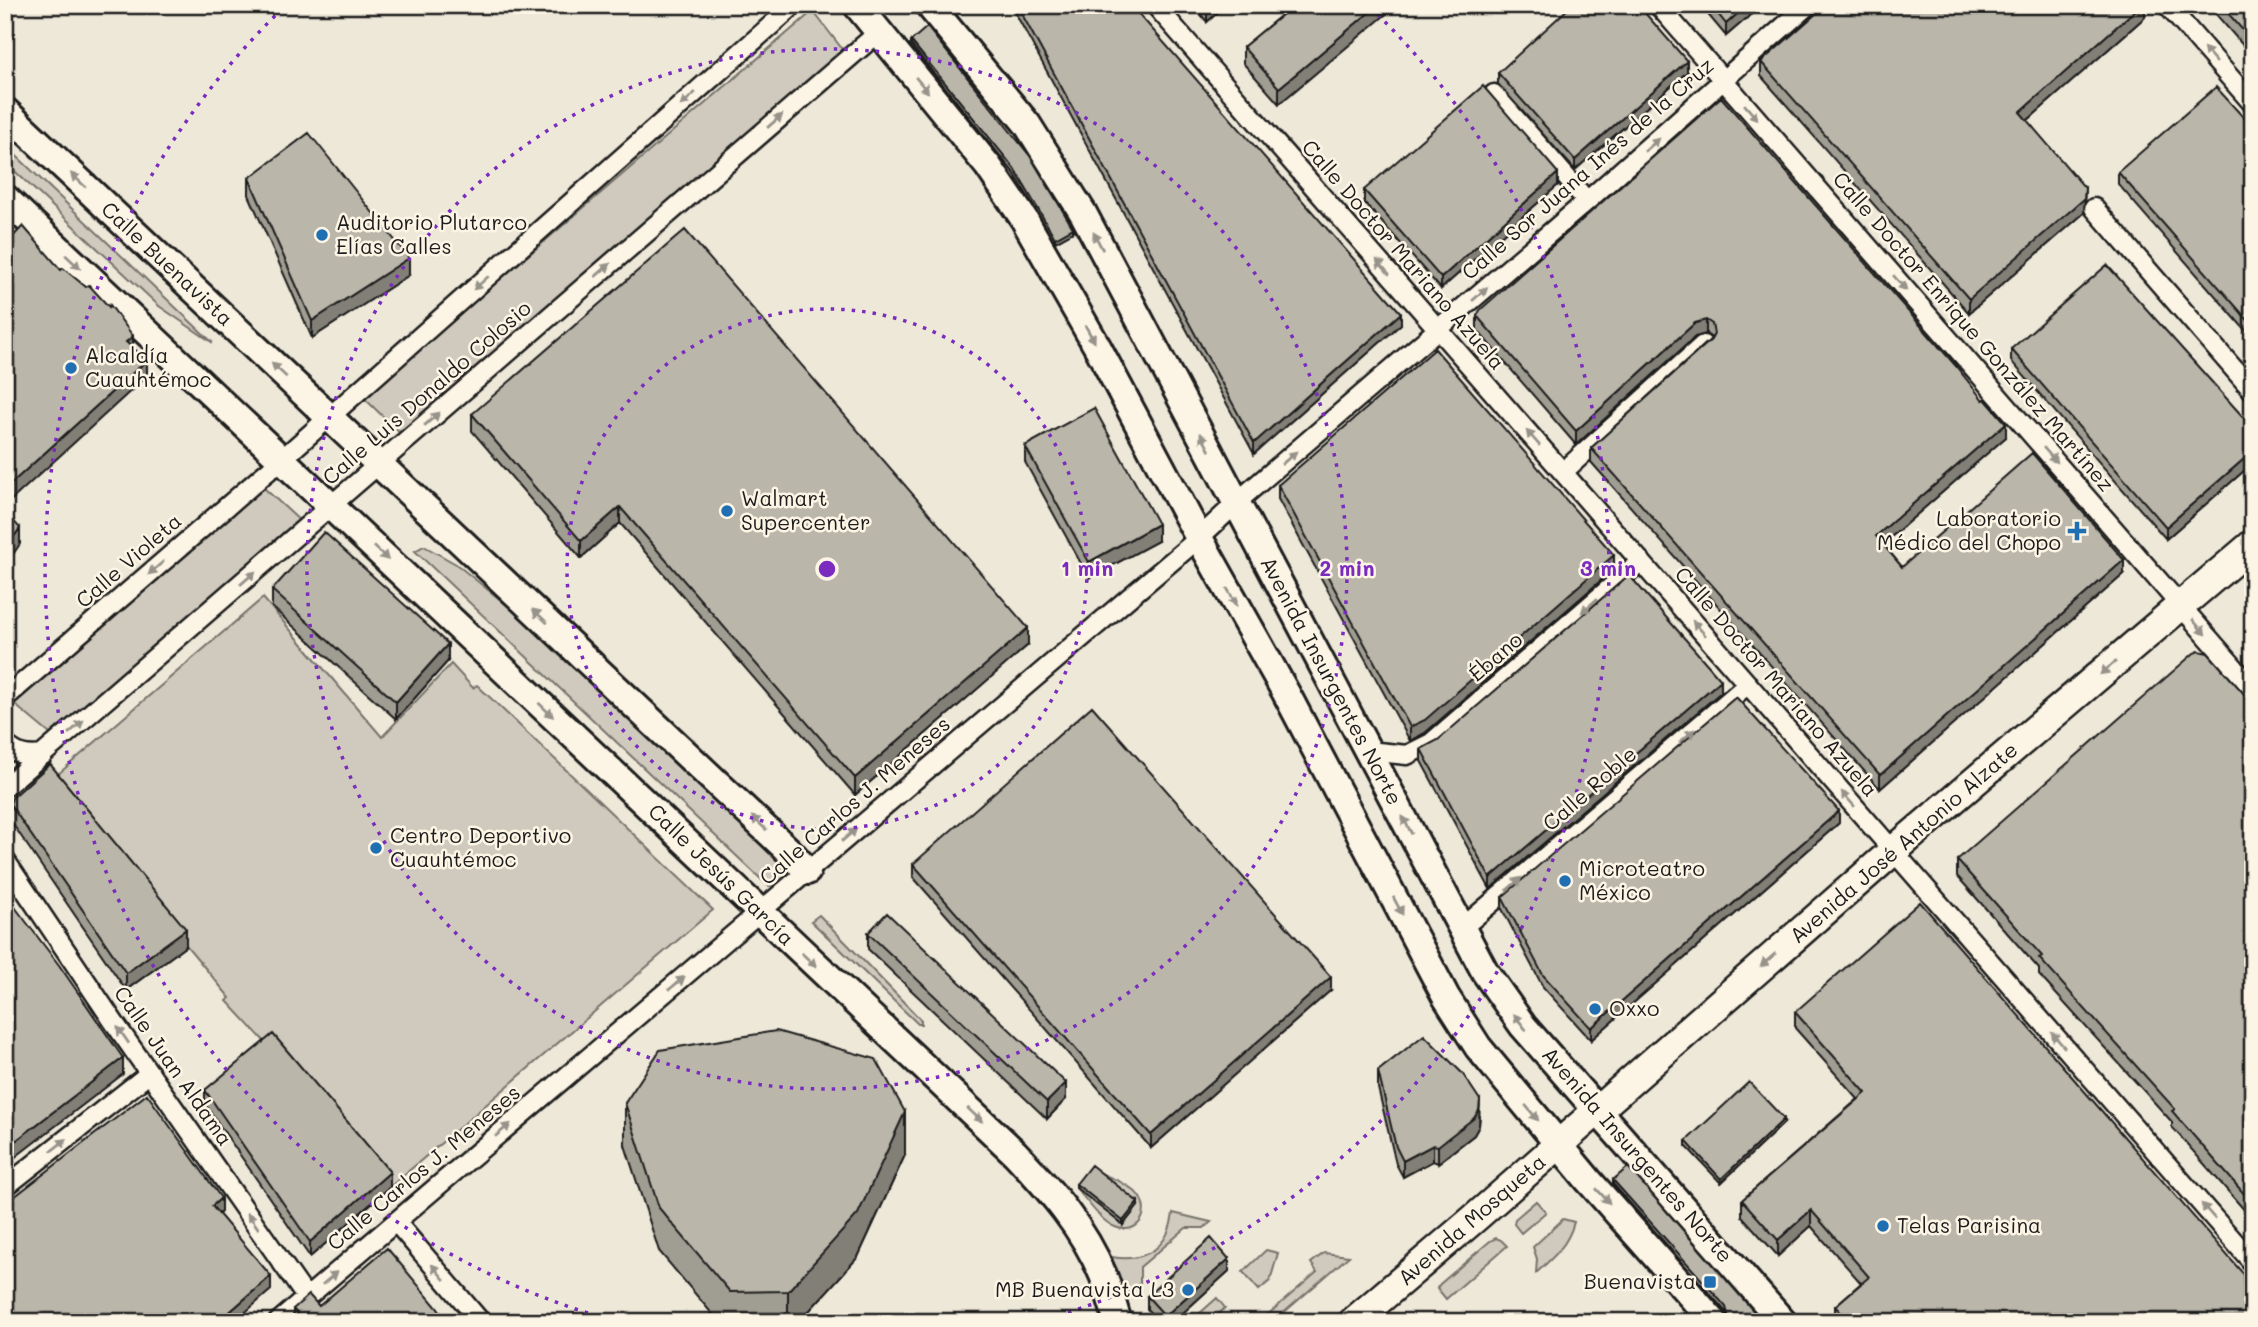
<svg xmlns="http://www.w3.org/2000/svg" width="2258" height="1327" font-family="Mali,sans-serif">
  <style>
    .green { fill: #cfcabd; stroke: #76736c; stroke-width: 2 }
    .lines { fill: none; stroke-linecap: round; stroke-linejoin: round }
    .street-casing { stroke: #1c1c1c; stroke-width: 23 }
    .secondary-casing { stroke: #1c1c1c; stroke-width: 32 }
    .primary-casing { stroke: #1c1c1c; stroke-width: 33 }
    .street { stroke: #fcf5e5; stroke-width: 18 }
    .secondary { stroke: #fcf5e5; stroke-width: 26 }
    .primary { stroke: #fcf5e5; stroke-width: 28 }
    .wall { fill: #a09d92; stroke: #1c1c1c; stroke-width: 2 }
    .shaded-wall { fill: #827f77; stroke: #1c1c1c; stroke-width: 2 }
    .building { fill: #bab6aa; stroke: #1c1c1c; stroke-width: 2 }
    .oneway { fill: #97938b }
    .ring { fill: none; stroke: #7b2cbf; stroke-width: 3.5; stroke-dasharray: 3.5 7 }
    .poi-dot { fill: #1f6fb2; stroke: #fcf5e5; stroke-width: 2.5 }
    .labels { text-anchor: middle; stroke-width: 5; stroke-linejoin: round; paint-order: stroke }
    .street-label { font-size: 21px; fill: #1c1c1c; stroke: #fcf5e5 }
    .poi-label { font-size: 21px; fill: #1c1c1c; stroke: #fcf5e5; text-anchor: start }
    .centre { fill: #7b2cbf; stroke: #fcf5e5; stroke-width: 3.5 }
    .ring-label { font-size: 21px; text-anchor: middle; font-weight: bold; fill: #7b2cbf; stroke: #fcf5e5; stroke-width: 5; stroke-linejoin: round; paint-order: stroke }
  </style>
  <rect width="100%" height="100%" fill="#eee8d9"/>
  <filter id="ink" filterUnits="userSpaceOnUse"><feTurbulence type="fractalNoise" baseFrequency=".0143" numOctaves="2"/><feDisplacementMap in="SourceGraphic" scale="14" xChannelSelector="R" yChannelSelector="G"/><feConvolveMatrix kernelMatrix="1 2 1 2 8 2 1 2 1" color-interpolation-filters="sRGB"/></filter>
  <g filter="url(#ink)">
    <path class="green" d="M813,11L843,50L402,435L363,397Z
      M5,145L213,343L159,306L5,162Z
      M264,488L301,522L50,734L14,704Z
      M424,546L456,564L523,618L787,867L788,872C783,879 778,886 769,886L764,882L415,551Z
      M263,598L382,737L451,664L473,688L477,685L713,910L390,1187L304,1084L227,1001L230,998L50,781Z
      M819,915L921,1020V1024H918L811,921Z
      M1091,1169C1105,1176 1130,1183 1139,1196C1152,1214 1137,1236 1115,1227C1100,1221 1087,1200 1076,1188Z
      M1536,1201L1546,1212L1521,1233L1514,1224L1515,1219Z
      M1173,1213L1211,1222L1204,1228H1186L1140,1267V1283L1124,1301L1112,1257C1146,1263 1169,1247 1173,1213Z
      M1563,1219L1574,1222C1568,1245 1553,1258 1536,1273L1537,1259L1533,1247Z
      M1496,1238L1501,1240L1507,1246L1446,1299L1437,1288L1440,1284L1490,1241Z
      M1266,1250L1278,1253L1270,1281L1259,1290L1243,1272Z
      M1324,1253L1349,1256L1273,1322H1270L1265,1317L1317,1272L1311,1263Z
      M1217,1298L1225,1308L1210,1322H1190Z"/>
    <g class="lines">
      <g class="street-casing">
        <path id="street" d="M1155,5L2253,1263
          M1658,5L2253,689
          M2167,5L2253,104
          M1494,94L1587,201
          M2094,208L2253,391
          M1563,472L1703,345
          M5,698L282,459L794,5
          M5,744C17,755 27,757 43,755
          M1368,751L1407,755L1431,743L1641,561
          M5,787L879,32
          M5,860L113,1021L306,1297
          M1462,928L1748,684
          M5,1187L150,1073
          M396,1222L481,1322
          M278,1322L1199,538L1245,495L1587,201L1808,5"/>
      </g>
      <g class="secondary-casing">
        <path id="secondary" d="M857,5L988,166L1024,219L1098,348L1199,538L1286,693L1446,997L1478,1047L1589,1181L1714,1322
          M929,5L1027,124L1083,213L1485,972L1523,1026L1783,1322
          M5,111L791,853L807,871
          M5,198L1015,1153C1050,1190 1083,1227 1103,1275C1109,1290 1113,1306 1118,1322"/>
      </g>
      <g class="primary-casing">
        <path id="primary" d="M1353,1322L1476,1217L1893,851L2253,544"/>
      </g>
      <use href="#street" class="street"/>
      <use href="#secondary" class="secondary"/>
      <use href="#primary" class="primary"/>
    </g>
    <path class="wall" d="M1011,5H1131L1401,324L1254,454Z
      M1193,5H1226L1207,22Z
      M1294,5L1279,104L1243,63V47Z
      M1700,5H1762L1726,36Z
      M2145,5V17L2027,121L2084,213L1969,313L1761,76V62Z
      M2208,5H2253V57Z
      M911,41L1073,232L1055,242L1014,173L911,45Z
      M1687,72L1575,170L1498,84V73Z
      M1721,97L2006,437L1883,544L1902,567L2124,574L1880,789L1591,462V448L1712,338L1706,334L1695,337L1576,445L1477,330V316Z
      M2253,128V339L2118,184V172Z
      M249,178L409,275L312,338L249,195Z
      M1558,185L1441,289L1364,202V190Z
      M2011,349L2253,428V463L2166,539L2011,361Z
      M472,414L1028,645L855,795L620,523L581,558L472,431Z
      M1025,446L1158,541L1089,578L1025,462Z
      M1278,485L1614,569L1425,733L1410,741L1278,499Z
      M272,590L448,661L396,719L272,607Z
      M2253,612V636L2249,631V616Z
      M1721,692L1490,889L1421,761V749Z
      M2253,704V1220L2172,1127V1122L2039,975V969L1957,876V860Z
      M10,804L186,946L126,990L10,820Z
      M1839,823L1591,1040L1543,987L1502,909V897Z
      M913,864L1331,990L1151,1148L913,877Z
      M868,933L1066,1099L1047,1119L868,949Z
      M1795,1012L2253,1322H1835V1306L1861,1283L1811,1226L1778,1256L1742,1216V1200L1858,1099L1795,1028Z
      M1378,1071L1480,1116L1479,1126L1474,1135L1438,1163L1433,1161L1403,1177L1396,1164L1378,1088Z
      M205,1090L390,1187L310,1257L205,1104Z
      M625,1103L905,1155L858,1257L799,1322H719L659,1251L625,1145Z
      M1784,1123L1721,1183L1686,1146V1141Z
      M1613,1180L1763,1322H1729L1726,1312L1613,1184Z
      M1076,1184L1138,1206L1123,1225L1076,1188Z
      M1229,1271L1173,1322H1158L1147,1309V1296Z
      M319,1306L449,1322H293V1309Z"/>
    <path class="shaded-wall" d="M1207,5H1226L1207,22Z
      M1378,5H1397L1279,104V88Z
      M1747,5H1762L1726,36V24Z
      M2141,5H2145V17L2020,127V112Z
      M1687,61V72L1575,170V160Z
      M1558,173V185L1441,289V278Z
      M2085,188L2084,213L1969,313V299Z
      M1073,228V232L1055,242V238Z
      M409,258V275L312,338V321Z
      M1401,313V324L1254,454V443Z
      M1706,320V334L1695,337L1576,445V431L1695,323Z
      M133,336V352L126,342Z
      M147,360V376L5,506V489Z
      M2006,423V437L1876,550V536Z
      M2253,451V463L2166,539V527Z
      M620,507V523L581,558V541Z
      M1158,524V541L1089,578V562Z
      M20,528V544L5,566V549Z
      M1614,555V569L1425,733L1410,741V727Z
      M2124,560V574L1880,789V775Z
      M1028,628V645L855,795V778Z
      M448,644V661L396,719V702Z
      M1721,680V692L1490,889V878Z
      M1839,811V823L1591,1040V1028Z
      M186,929V946L126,990V973Z
      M1331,977V990L1151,1148V1135Z
      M123,1058V1074L5,1165V1149Z
      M1066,1083V1099L1047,1119V1102Z
      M1480,1100L1479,1126L1474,1135L1438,1163V1146Z
      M905,1112V1155L858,1257L799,1322H788V1291Z
      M1784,1119V1123L1721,1183V1179Z
      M1433,1145V1161L1403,1177V1161Z
      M390,1172V1187L310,1257V1242Z
      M221,1198V1212L212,1220V1206Z
      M1138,1202V1206L1123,1225V1221Z
      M1811,1210V1226L1778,1256V1240Z
      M1229,1259V1271L1173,1322H1165V1316Z
      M271,1276V1290L234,1322H218Z"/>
    <path class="building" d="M1017,5H1131L1401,313L1254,443Z
      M1294,5H1378L1279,88L1243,47Z
      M1572,5H1638L1687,61L1575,160L1498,73Z
      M1711,5H1747L1726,24Z
      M1826,5H2141L2020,112L2085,188L2084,199L1969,299L1761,62Z
      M2221,5H2253V42Z
      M927,27L1030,156L1073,228L1055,238L1014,168L911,41Z
      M1483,86L1558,173L1441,278L1364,190Z
      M2216,87L2253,128V326L2118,172Z
      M1721,97L1955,365L1983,400L1985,399L2006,423L1876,536L1902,567L2032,453L2124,560L1880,775L1591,448L1711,340L1714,334L1712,324L1706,320L1695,323L1576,431L1477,316L1480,310Z
      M309,133L409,258L312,321L249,178Z
      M23,226L61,270L63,268L86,287L89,285L109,307L110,305L133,336L126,342L147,360L5,489V245Z
      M685,230L1028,628L855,778L620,507L581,541L472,414Z
      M2107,265L2253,428V451L2166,527L2011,349Z
      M1435,349L1614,555L1425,720L1410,727L1278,485Z
      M1094,408L1158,524L1089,562L1025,446Z
      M5,512L20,528L5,549Z
      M324,532L448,644L396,702L272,590Z
      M1629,575L1721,680L1490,878L1421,749L1438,740Z
      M2199,651L2208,653L2253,704V1204L2172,1111L2175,1109L2039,958L2042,956L1957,860L2194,653Z
      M1736,697L1839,811L1591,1028L1543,975L1502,897Z
      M1092,706L1331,977L1151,1135L913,864Z
      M50,764L186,929L126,973L10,804L12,798Z
      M5,894L59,965L123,1058L5,1149Z
      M1920,902L2253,1285V1322H1849L1835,1306L1869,1277L1811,1210L1778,1240L1742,1200L1866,1093L1795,1012Z
      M887,913L1066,1083L1047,1102L868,933Z
      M776,1031L876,1059L905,1112L858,1214L788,1291L730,1292L659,1208L625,1103L660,1050Z
      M273,1034L390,1172L310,1242L205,1090Z
      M1424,1035L1462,1073L1480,1100L1479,1110L1474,1118L1438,1146L1433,1145L1403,1161L1396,1147L1378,1071Z
      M1749,1082L1784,1119L1721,1179L1686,1141Z
      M147,1094L221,1198L212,1206L271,1276L218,1322H5V1204Z
      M1091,1165L1138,1202L1123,1221L1076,1184Z
      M1628,1167L1763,1322H1732L1729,1318L1726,1307L1613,1180Z
      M1211,1238L1229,1259L1165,1316L1147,1296Z
      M387,1248L449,1322H295L300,1317L293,1309L309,1295L319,1306Z"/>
    <defs><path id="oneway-solid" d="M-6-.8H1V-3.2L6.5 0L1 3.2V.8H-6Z" transform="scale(1.75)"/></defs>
    <g class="oneway">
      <use href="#oneway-solid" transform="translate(2210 55) rotate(-131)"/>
      <use href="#oneway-solid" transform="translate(922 85) rotate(50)"/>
      <use href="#oneway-solid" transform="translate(688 99) rotate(138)"/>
      <use href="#oneway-solid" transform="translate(1751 112) rotate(49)"/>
      <use href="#oneway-solid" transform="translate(775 121) rotate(-41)"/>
      <use href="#oneway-solid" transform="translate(1652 145) rotate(-41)"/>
      <use href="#oneway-solid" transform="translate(78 180) rotate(-137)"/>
      <use href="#oneway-solid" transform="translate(1098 241) rotate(-118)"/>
      <use href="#oneway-solid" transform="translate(73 262) rotate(43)"/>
      <use href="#oneway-solid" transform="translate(1383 267) rotate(-131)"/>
      <use href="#oneway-solid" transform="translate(603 270) rotate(-41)"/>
      <use href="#oneway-solid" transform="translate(481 283) rotate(138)"/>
      <use href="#oneway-solid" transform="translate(1900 283) rotate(49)"/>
      <use href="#oneway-solid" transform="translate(1480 294) rotate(-41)"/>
      <use href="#oneway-solid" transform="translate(1090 334) rotate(61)"/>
      <use href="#oneway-solid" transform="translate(279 370) rotate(-137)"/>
      <use href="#oneway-solid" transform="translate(432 419) rotate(-41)"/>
      <use href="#oneway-solid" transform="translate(1533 438) rotate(-131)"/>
      <use href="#oneway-solid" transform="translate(1205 442) rotate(-118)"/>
      <use href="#oneway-solid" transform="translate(2050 455) rotate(49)"/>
      <use href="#oneway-solid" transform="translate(1289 458) rotate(-41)"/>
      <use href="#oneway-solid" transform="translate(381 553) rotate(44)"/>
      <use href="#oneway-solid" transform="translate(156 568) rotate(139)"/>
      <use href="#oneway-solid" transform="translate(248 578) rotate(-41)"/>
      <use href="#oneway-solid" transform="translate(1232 597) rotate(61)"/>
      <use href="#oneway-solid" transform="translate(1589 606) rotate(139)"/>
      <use href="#oneway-solid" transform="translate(540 616) rotate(-137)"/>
      <use href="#oneway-solid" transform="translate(2199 627) rotate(49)"/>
      <use href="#oneway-solid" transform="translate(1699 628) rotate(-131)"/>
      <use href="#oneway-solid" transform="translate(2108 668) rotate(140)"/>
      <use href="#oneway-solid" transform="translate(546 710) rotate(44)"/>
      <use href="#oneway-solid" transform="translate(76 727) rotate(-41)"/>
      <use href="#oneway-solid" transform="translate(1687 736) rotate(-41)"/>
      <use href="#oneway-solid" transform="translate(1848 799) rotate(-131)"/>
      <use href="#oneway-solid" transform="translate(759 823) rotate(-137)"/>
      <use href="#oneway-solid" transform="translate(1407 825) rotate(-118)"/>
      <use href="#oneway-solid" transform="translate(849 835) rotate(-41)"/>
      <use href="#oneway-solid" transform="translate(1514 884) rotate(-41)"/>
      <use href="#oneway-solid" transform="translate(1398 906) rotate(62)"/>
      <use href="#oneway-solid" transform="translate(809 960) rotate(43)"/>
      <use href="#oneway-solid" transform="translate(1768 960) rotate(139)"/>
      <use href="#oneway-solid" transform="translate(677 983) rotate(-40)"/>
      <use href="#oneway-solid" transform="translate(1520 1022) rotate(-128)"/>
      <use href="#oneway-solid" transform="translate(123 1035) rotate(-125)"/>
      <use href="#oneway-solid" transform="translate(2058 1040) rotate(-131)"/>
      <use href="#oneway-solid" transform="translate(1532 1113) rotate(50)"/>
      <use href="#oneway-solid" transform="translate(975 1115) rotate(43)"/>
      <use href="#oneway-solid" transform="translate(503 1130) rotate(-40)"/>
      <use href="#oneway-solid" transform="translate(59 1145) rotate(-38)"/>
      <use href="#oneway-solid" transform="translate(1603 1196) rotate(48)"/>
      <use href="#oneway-solid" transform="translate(2208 1211) rotate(-131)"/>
      <use href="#oneway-solid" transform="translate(253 1221) rotate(-125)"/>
      <use href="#oneway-solid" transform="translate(438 1272) rotate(-130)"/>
      <use href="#oneway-solid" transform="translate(330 1278) rotate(-40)"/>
    </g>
  </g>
  <g class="ring">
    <circle cx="827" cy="569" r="260"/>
    <circle cx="827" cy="569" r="520"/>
    <path d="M618 1322A781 781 0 0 1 284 7M1370 7A781 781 0 0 1 1036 1322"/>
  </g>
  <g class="poi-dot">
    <circle cx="322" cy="235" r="7"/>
    <circle cx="71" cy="368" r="7"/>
    <circle cx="727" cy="511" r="7"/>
    <path d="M2073.5 520.5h7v7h7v7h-7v7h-7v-7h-7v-7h7z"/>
    <circle cx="376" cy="848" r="7"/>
    <circle cx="1565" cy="881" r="7"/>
    <circle cx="1595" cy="1009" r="7"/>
    <circle cx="1883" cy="1226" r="7"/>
    <rect x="1703" y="1275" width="14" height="14" rx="3.5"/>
    <circle cx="1188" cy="1290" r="7"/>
  </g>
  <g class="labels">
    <g class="street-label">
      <text transform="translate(1588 169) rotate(-41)" y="7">Calle Sor Juana Inés de la Cruz</text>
      <text transform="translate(1403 255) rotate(49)" y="7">Calle Doctor Mariano Azuela</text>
      <text transform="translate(167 264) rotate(43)" y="7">Calle Buenavista</text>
      <text transform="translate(1973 332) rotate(49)" y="7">Calle Doctor Enrique González Martínez</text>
      <text transform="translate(427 393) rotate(-41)" y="7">Calle Luis Donaldo Colosio</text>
      <text transform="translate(129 561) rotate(-41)" y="7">Calle Violeta</text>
      <text transform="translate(1496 657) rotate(-41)" y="7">Ébano</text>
      <text transform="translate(1331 681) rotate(62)" y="7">Avenida Insurgentes Norte</text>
      <text transform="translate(1776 682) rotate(49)" y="7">Calle Doctor Mariano Azuela</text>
      <text transform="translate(1590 789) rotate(-41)" y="7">Calle Roble</text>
      <text transform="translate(855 801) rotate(-41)" y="7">Calle Carlos J. Meneses</text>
      <text transform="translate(1904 843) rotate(-41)" y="7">Avenida José Antonio Alzate</text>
      <text transform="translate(721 875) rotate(44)" y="7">Calle Jesús García</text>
      <text transform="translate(173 1066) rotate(55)" y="7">Calle Juan Aldama</text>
      <text transform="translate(1637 1155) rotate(49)" y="7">Avenida Insurgentes Norte</text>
      <text transform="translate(424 1168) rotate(-40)" y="7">Calle Carlos J. Meneses</text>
      <text transform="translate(1472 1220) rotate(-41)" y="7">Avenida Mosqueta</text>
    </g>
    <g class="poi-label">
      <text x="336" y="230">Auditorio Plutarco<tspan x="336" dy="24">Elías Calles</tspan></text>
      <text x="85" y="363">Alcaldía<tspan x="85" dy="24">Cuauhtémoc</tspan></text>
      <text x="741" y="506">Walmart<tspan x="741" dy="24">Supercenter</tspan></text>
      <text x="2061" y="526" text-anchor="end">Laboratorio<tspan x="2061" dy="24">Médico del Chopo</tspan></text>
      <text x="390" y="843">Centro Deportivo<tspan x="390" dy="24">Cuauhtémoc</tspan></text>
      <text x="1579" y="876">Microteatro<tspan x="1579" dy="24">México</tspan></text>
      <text x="1609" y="1016">Oxxo</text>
      <text x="1897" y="1233">Telas Parisina</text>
      <text x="1696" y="1289" text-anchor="end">Buenavista</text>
      <text x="1174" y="1297" text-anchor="end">MB Buenavista L3</text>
    </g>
  </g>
  <circle cx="827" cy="569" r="10" class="centre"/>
  <g class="ring-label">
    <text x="1087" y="576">1 min</text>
    <text x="1347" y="576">2 min</text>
    <text x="1608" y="576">3 min</text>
  </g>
  <rect width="2258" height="1327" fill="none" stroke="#fcf5e5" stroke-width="28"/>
  <rect x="14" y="14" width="2230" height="1299" fill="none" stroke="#1c1c1c" stroke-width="2.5" filter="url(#ink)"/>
</svg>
